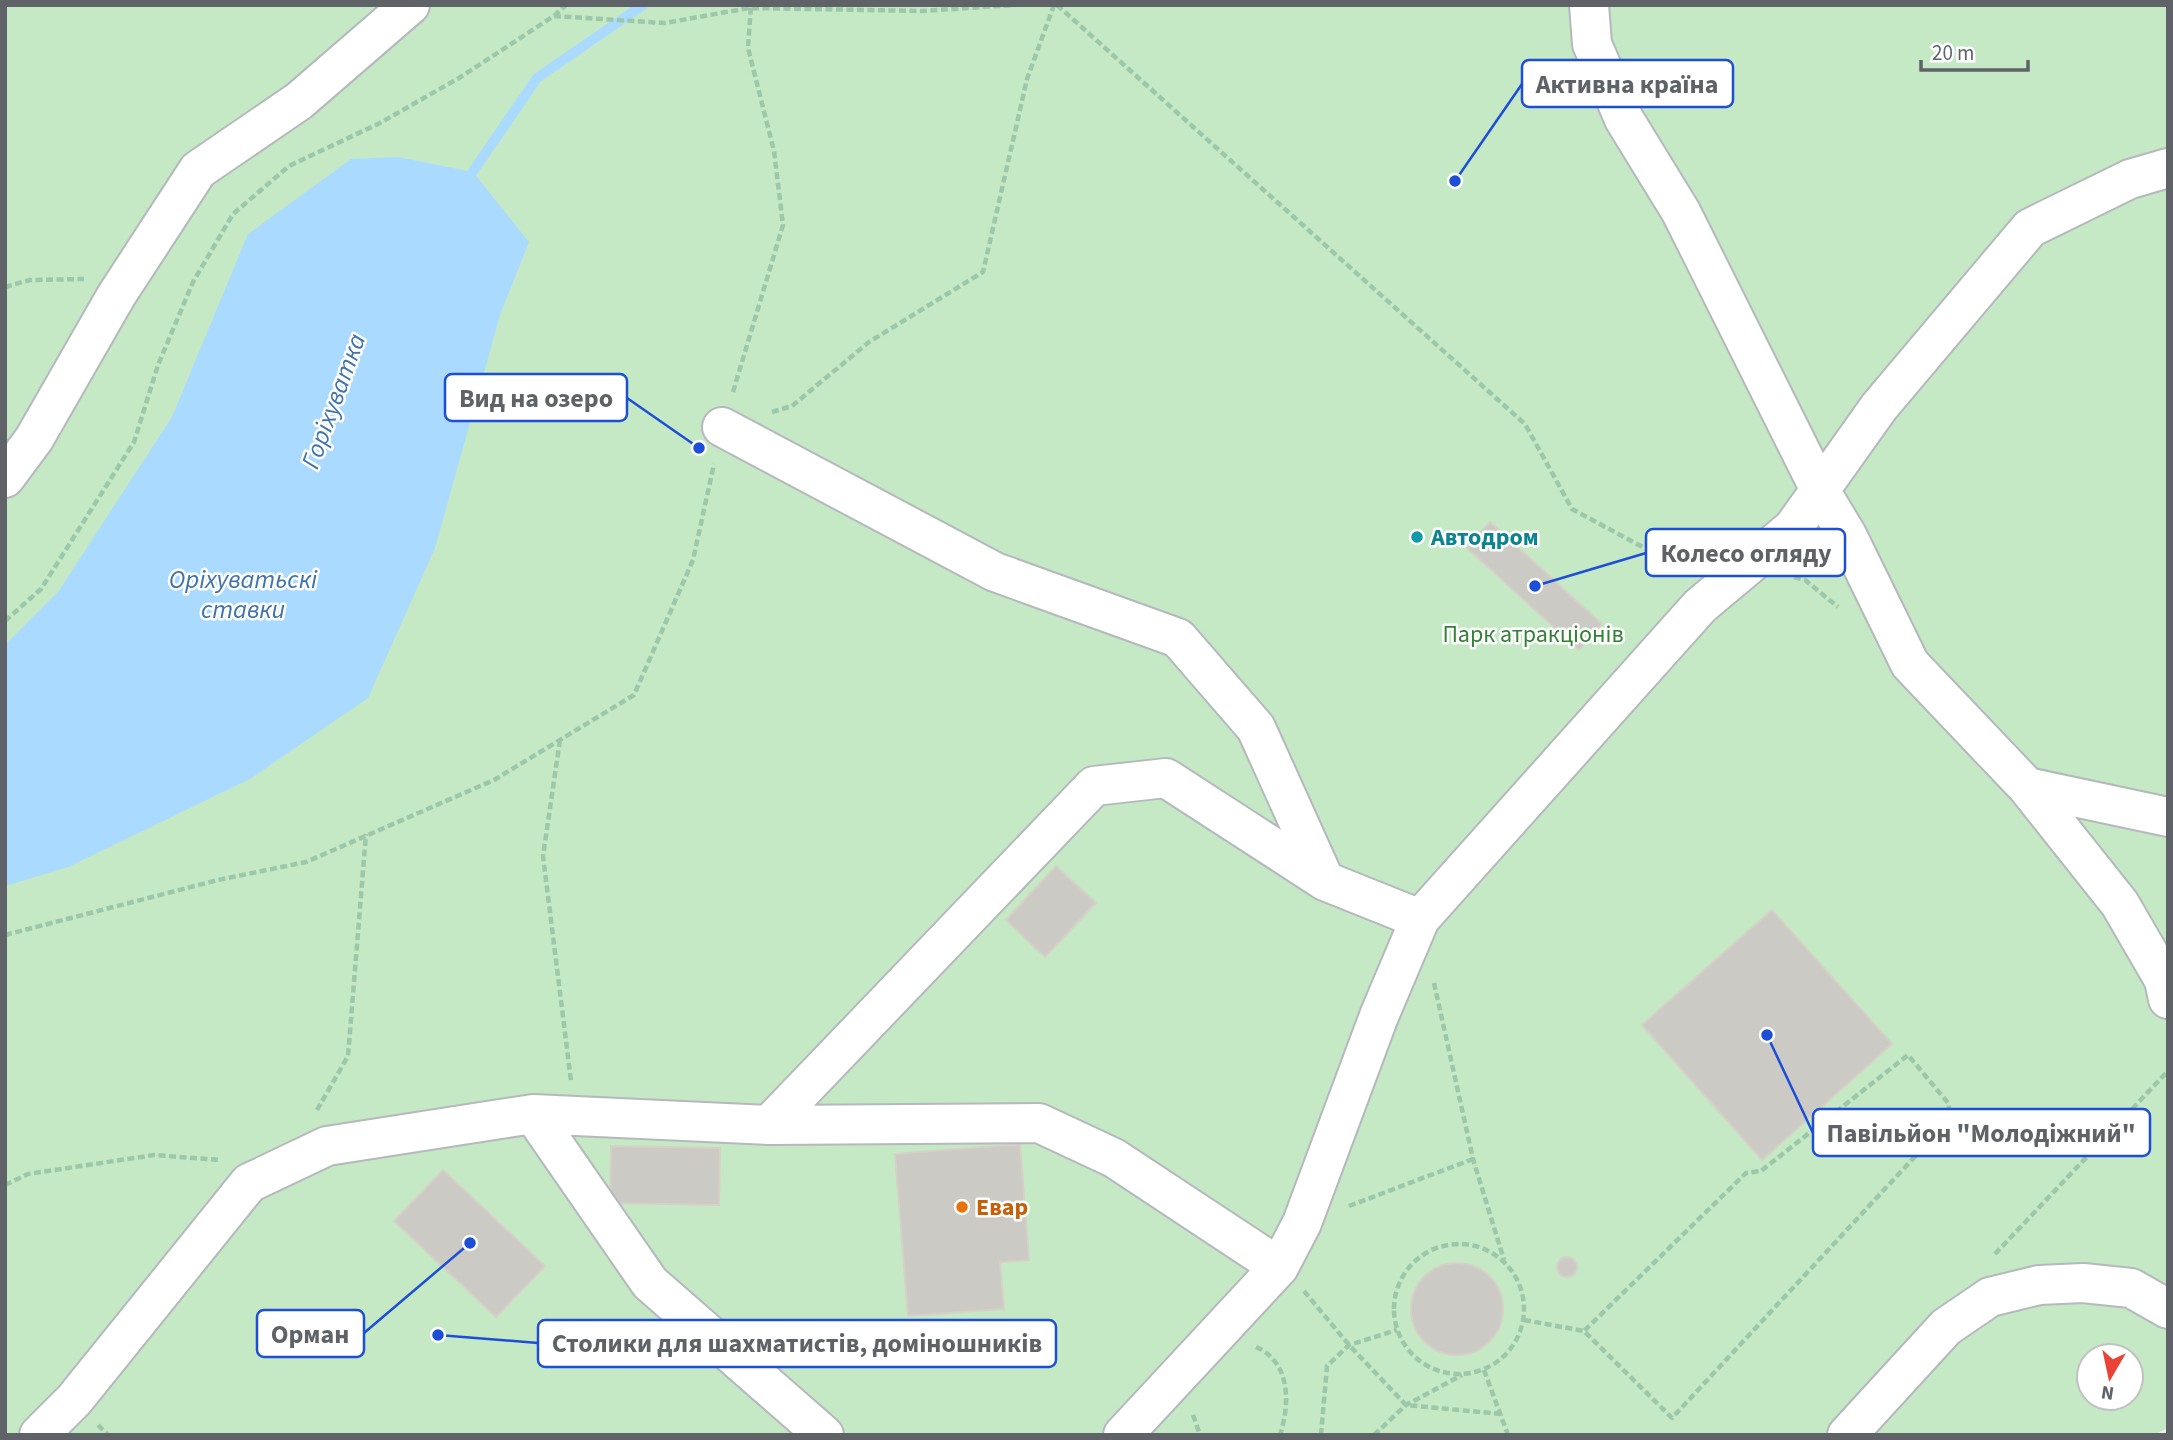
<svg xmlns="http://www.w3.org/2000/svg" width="2173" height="1440" font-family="'Source Sans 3',sans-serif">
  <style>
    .green { fill: #c5e8c5; fill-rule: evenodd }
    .water { fill: #aadaff }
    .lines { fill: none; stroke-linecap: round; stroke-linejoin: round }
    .stream { stroke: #aadaff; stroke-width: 10 }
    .building { fill: #cccac5; stroke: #d6d1c6; stroke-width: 2 }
    .minor-casing { stroke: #b5b8bc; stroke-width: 42 }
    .path { stroke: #9cc7a9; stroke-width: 4.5; stroke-dasharray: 7 3.5; stroke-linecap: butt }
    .minor { stroke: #fff; stroke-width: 38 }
    .culture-dot { fill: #0f9aa8; stroke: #fff; stroke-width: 2.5 }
    .food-dot { fill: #e8710a; stroke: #fff; stroke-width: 2.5 }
    .labels { text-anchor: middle; stroke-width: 5; stroke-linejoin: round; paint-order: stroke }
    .culture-label { font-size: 24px; font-weight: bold; fill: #0d838f; stroke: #fff; text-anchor: start }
    .park-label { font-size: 24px; fill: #348238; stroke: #fff }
    .food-label { font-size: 24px; font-weight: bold; fill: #c56008; stroke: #fff; text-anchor: start }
    .water-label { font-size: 26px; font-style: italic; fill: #4174aa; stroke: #fff }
    .leader { fill: none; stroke: #1d4ed8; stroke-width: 2.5 }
    .callout-dot { fill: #1d4ed8; stroke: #fff; stroke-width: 2.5 }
    .callout { fill: #fff; stroke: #1d4ed8; stroke-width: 2.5 }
    .callout-label { font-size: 26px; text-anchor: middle; font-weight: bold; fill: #5f6368 }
  </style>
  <rect width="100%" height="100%" fill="#f1efe8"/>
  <path class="green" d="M5,5H2168V1428L2153,1435H5ZM2089,1356H2131V1398H2089Z"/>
  <path class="water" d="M398,157L473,172L529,242L500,315L435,548L368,698L250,779L68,867L5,886V645L58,592L172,417L248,234L351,159Z"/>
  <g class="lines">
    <path class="stream" d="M465,183L537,78L643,5"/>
  </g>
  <path class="building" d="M1490,522L1602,624L1579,650L1467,548Z
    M1056,866L1096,903L1045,957L1006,920Z
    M1772,910L1892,1044L1762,1160L1642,1025Z
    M1020,1144L1029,1260L1000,1262L1004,1309L908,1316L895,1154Z
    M611,1146L720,1148L719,1205L610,1203Z
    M443,1170L545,1266L496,1317L394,1221Z
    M1557 1267a10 10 0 1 1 20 0a10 10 0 1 1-20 0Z
    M1411 1309a46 46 0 1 1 92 0a46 46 0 1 1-92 0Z"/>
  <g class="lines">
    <g class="minor-casing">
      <path id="minor" d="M1589,5L1592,44L1624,119L1681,212L1821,492L1847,535L1910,664L2027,787L2120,904L2164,980L2168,999
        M722,427L995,572L1178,638L1256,728L1325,881
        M5,478L34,439L116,296L198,170L299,101L410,5
        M2027,787L2168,817
        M533,1114L650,1283L824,1435
        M769,1125L1094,786L1166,778L1325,881L1420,919
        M39,1435L74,1400L249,1183L327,1146L533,1114L769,1125L1039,1123L1114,1158L1279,1267
        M1123,1435L1279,1267L1302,1223L1379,1016L1420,919L1700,606L1793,528L1879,407L2030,228L2130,179L2168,168
        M1847,1435L1946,1327L1990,1297L2039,1285L2083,1283L2131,1288L2168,1309"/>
    </g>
    <path class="path" d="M1057,5L1525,424L1572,509L1687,571
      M554,16L665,23L749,8L923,11L1014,5
      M5,287L30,280L84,279
      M733,392L783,225L774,151L748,48L751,5
      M772,412L792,406L869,342L983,272L1027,79L1054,5
      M1794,577L1805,580L1838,607
      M5,621L41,589L134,442L158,365L193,282L233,214L289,166L380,123L459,78L554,16L566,5
      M560,740L543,856L571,1081
      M5,935L218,880L306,862L494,780L634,695L693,560L714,464
      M1434,983L1473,1159L1504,1260
      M317,1110L348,1056L366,834
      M5,1185L28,1174L154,1155L221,1160
      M1349,1206L1473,1159
      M1394 1309a65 65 0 1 1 130 0a65 65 0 1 1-130 0Z
      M1995,1254L2168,1071
      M1304,1291L1349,1345L1406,1405L1501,1414
      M1524,1320L1584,1331L1672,1418L1948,1121L1949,1104L1908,1055L1761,1171L1746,1173L1584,1331
      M1256,1347C1291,1362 1290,1404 1280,1435
      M1484,1370L1508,1435
      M1193,1415L1200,1435
      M98,1425L108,1435
      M1321,1435L1327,1366L1349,1345L1397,1330
      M1374,1435L1406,1405L1462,1375"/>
    <use href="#minor" class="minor"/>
  </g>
  <circle class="culture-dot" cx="1417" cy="537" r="7"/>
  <circle class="food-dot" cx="962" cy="1207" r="7"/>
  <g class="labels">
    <g class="culture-label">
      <text x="1431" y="545">Автодром</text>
    </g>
    <g class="park-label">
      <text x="1533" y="642">Парк атракціонів</text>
    </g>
    <g class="food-label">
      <text x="976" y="1215">Евар</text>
    </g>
    <g class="water-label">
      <text transform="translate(333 401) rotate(-70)" y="9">Горіхуватка</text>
      <text x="243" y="588">Оріхуватьскі<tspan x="243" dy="30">ставки</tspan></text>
    </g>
  </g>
  <path class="leader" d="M1455 181L1522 84M699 448L627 398M1535 586L1646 553M1767 1035L1813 1133M470 1243L364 1333M438 1335L538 1343"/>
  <g class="callout-dot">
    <circle cx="1455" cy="181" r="7"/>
    <circle cx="699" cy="448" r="7"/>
    <circle cx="1535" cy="586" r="7"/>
    <circle cx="1767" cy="1035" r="7"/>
    <circle cx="470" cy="1243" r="7"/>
    <circle cx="438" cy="1335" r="7"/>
  </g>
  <g class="callout">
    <rect x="1522" y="60" width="211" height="47" rx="7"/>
    <rect x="445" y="374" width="182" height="47" rx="7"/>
    <rect x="1646" y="529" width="199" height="47" rx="7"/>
    <rect x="1813" y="1109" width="337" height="47" rx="7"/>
    <rect x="257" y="1310" width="107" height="47" rx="7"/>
    <rect x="538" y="1320" width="518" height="47" rx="7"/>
  </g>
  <g class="callout-label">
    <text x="1627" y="93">Активна країна</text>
    <text x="536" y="407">Вид на озеро</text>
    <text x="1746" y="562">Колесо огляду</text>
    <text x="1981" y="1142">Павільйон "Молодіжний"</text>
    <text x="310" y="1343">Орман</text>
    <text x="797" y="1352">Столики для шахматистів, доміношників</text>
  </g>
  <rect width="2173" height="1440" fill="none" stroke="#5f6368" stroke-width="14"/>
  <g transform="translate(2110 1377) rotate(189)"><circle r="33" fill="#ffffff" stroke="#bfc1c3" stroke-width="2"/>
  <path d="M0-5L12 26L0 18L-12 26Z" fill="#ea4335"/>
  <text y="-10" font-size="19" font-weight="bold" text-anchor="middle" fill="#5f6368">N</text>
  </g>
  <path d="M1921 60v10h107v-10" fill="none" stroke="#5f6368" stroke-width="3.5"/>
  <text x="1932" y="60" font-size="21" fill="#5f6368" stroke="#ffffff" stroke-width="5" paint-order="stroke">20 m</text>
</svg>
